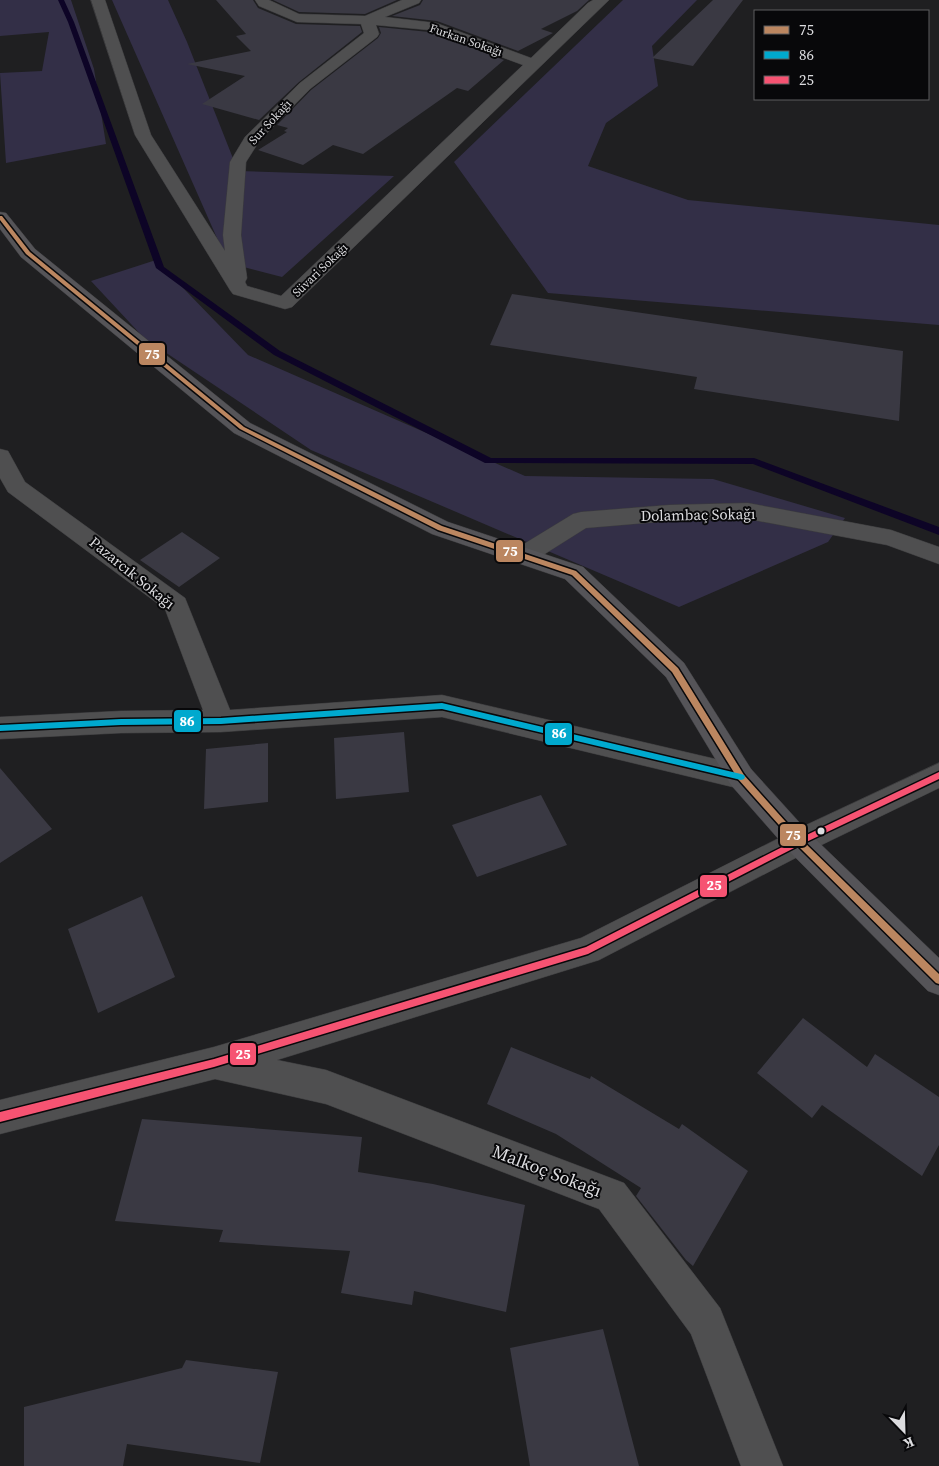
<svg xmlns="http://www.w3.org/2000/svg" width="939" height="1466" font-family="'Source Serif 4',serif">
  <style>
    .green { fill: #332f47 }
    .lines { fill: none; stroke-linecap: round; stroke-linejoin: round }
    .stream { fill: #0d0426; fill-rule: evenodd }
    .building { fill: #3a3943 }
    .street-casing { stroke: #3b3b3d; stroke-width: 1 }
    .secondary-casing { stroke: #3b3b3d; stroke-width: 1 }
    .street { fill: #4f4f50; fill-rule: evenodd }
    .secondary { fill: #555458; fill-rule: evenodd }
    .bus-1-casing { stroke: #08080a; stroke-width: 3 }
    .bus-2-casing { stroke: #08080a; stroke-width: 3 }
    .bus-3-casing { stroke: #08080a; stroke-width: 3 }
    .bus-1 { fill: #bb8660; fill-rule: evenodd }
    .bus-2 { fill: #00a9ce; fill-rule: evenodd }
    .bus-3 { fill: #f65372; fill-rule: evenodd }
    .bus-dot { fill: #dcdcdf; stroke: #08080a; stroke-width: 2 }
    .labels { text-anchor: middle; stroke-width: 4; stroke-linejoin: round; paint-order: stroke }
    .far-street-label { font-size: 12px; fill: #dcdcdf; stroke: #08080a }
    .street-label { font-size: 15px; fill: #dcdcdf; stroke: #08080a }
    .near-street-label { font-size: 18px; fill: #dcdcdf; stroke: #08080a }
    .line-badge { stroke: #08080a; stroke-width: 2 }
    .badge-label { font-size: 14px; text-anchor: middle; font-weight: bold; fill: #fff }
  </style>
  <rect width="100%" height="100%" fill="#1f1f21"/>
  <path class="green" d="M0,0H71L94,69L106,144L6,163L0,73L42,71L49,32L0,36Z
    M112,0H168L187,42L238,171L394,176L282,277L228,263Z
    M623,0H697L652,46L658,86L606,123L588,166L688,200L939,225V325L548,293L454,162Z
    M156,260L248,355L525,476L713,479L845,518L828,542L679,607L311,450L144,338L91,281Z"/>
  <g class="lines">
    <path class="stream" d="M58,0H64L74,22L164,267L280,351L491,458H754L939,527V535L753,464L485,463L274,355L156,268L68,22Z"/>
  </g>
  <path class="building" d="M216,0H253L258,8L296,24L360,26L362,32L299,82L259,120L202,104L245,76L187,64L251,51L236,36L246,34Z
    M273,0H397L365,14L299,12Z
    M423,0H589L577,11L541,29L553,33L518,51L437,21L392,16L420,5Z
    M713,0H743L693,66L652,58Z
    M379,27L429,32L504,60L468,91L457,88L363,154L333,145L303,165L258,150L287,132L284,131L288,128L277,125L311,90L378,38L381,33Z
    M512,294L903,351L899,421L694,389L697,377L490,345Z
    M182,532L220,558L179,587L140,560Z
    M404,732L409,792L336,799L334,738Z
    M268,743V802L204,809L206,749Z
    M0,768L52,829L0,863Z
    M541,795L567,845L477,877L452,825Z
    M142,896L175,977L98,1013L68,929Z
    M803,1018L867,1067L875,1054L939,1097V1145L922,1176L822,1105L812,1118L757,1073Z
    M511,1047L590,1079L591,1076L679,1129L682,1124L748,1171L693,1266L686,1260L636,1196L641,1188L556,1134L487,1104Z
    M142,1119L362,1137L358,1172L433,1184L525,1205L506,1312L414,1291L412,1305L341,1293L350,1251L219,1242L223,1230L115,1221Z
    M603,1329L639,1466H530L510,1348Z
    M186,1360L278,1372L260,1463L127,1444L123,1466H24V1407L182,1368Z"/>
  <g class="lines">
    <g class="street-casing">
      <path id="street" d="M91,0H105L151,135L225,251L223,235L230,162L245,137L300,83L364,33L361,24L297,22L259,6L255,0H269L299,14L365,16L402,0H421L419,3L385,17L436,23L531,58L588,3L593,0H609L292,307L285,309L233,294L230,290L135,135ZM376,25L429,30L523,65L281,296L247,286L245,282L247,278L241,235L246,162L260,140L310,89L377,37L379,34Z
        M0,449L8,451L25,482L185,598L230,710L442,695L741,765L751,769L755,777L751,785L741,789L442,717L221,732L121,733L0,739V717L121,711L203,710L165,609L8,492L0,478Z
        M748,503L891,530L939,547V564L887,545L748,519L669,521L586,528L532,562L523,564L514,562L511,556L514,550L573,514L581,512L669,505Z
        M939,763V788L809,851L599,960L277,1060L326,1070L624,1183L720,1308L783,1466H741L691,1334L599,1209L326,1104L215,1079L0,1134V1100L214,1047L581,938L789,833Z"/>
    </g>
    <g class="secondary-casing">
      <path id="secondary" d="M0,212L6,213L35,249L250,423L448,522L583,567L684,663L751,769L809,833L939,958V995L928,991L789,851L731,785L666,677L565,579L432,534L234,433L21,257L0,229Z"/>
    </g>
    <use href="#street" class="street"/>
    <use href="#secondary" class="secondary"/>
    <g class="bus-1-casing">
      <path id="bus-1" d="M0,216H2L30,252L244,427L442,526L576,571L678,668L744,775L802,840L939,974V984L936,983L796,844L738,779L672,672L572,575L438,530L240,429L26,254L0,220Z"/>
    </g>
    <g class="bus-2-casing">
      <path id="bus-2" d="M442,703L741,774L744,775L745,777L744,779L741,780L442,709L221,724L121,725L0,731V725L121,719L221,718Z"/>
    </g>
    <g class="bus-3-casing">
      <path id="bus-3" d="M939,772V779L802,844L588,954L214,1067L0,1122V1112L214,1059L586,947L796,840Z"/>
    </g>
    <use href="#bus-1" class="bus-1"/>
    <use href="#bus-2" class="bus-2"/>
    <use href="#bus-3" class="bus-3"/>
  </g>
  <circle class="bus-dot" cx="821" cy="831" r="4.5"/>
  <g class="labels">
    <g class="far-street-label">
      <text transform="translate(466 40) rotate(19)" y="4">Furkan Sokağı</text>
      <text transform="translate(270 122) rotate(-47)" y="4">Sur Sokağı</text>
      <text transform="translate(320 270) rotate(-44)" y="4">Süvari Sokağı</text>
    </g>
    <g class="street-label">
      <text transform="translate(698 515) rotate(-1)" y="5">Dolambaç Sokağı</text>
      <text transform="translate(132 573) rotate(39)" y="5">Pazarcık Sokağı</text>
    </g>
    <g class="near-street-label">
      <text transform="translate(547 1171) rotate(21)" y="6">Malkoç Sokağı</text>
    </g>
  </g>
  <g class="line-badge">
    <rect x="138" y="342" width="28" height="24" rx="5" fill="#bb8660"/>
    <rect x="495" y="539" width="29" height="24" rx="5" fill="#bb8660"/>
    <rect x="173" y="709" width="29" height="24" rx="5" fill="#00a9ce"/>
    <rect x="544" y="722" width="29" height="24" rx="5" fill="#00a9ce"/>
    <rect x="779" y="823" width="28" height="24" rx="5" fill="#bb8660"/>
    <rect x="699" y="874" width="29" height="24" rx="5" fill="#f65372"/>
    <rect x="229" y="1042" width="28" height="24" rx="5" fill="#f65372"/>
  </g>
  <g class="badge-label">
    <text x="152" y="359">75</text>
    <text x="510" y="556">75</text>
    <text x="187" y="726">86</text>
    <text x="559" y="738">86</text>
    <text x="793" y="840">75</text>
    <text x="714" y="890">25</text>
    <text x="243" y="1059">25</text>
  </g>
  <rect x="754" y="10" width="175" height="90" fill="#08080a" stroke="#5d5d5f"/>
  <rect x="764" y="26" width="25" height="8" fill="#bb8660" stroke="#5d5d5f"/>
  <text x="799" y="35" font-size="15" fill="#dcdcdf">75</text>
  <rect x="764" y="51" width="25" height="8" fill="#00a9ce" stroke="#5d5d5f"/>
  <text x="799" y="60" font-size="15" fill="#dcdcdf">86</text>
  <rect x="764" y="76" width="25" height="8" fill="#f65372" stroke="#5d5d5f"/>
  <text x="799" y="85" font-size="15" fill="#dcdcdf">25</text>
  <g transform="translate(904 1431) rotate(157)" stroke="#08080a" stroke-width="4" paint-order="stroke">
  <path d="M0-4L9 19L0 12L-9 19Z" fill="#dcdcdf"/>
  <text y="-8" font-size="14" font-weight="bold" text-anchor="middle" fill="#dcdcdf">K</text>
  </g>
</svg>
